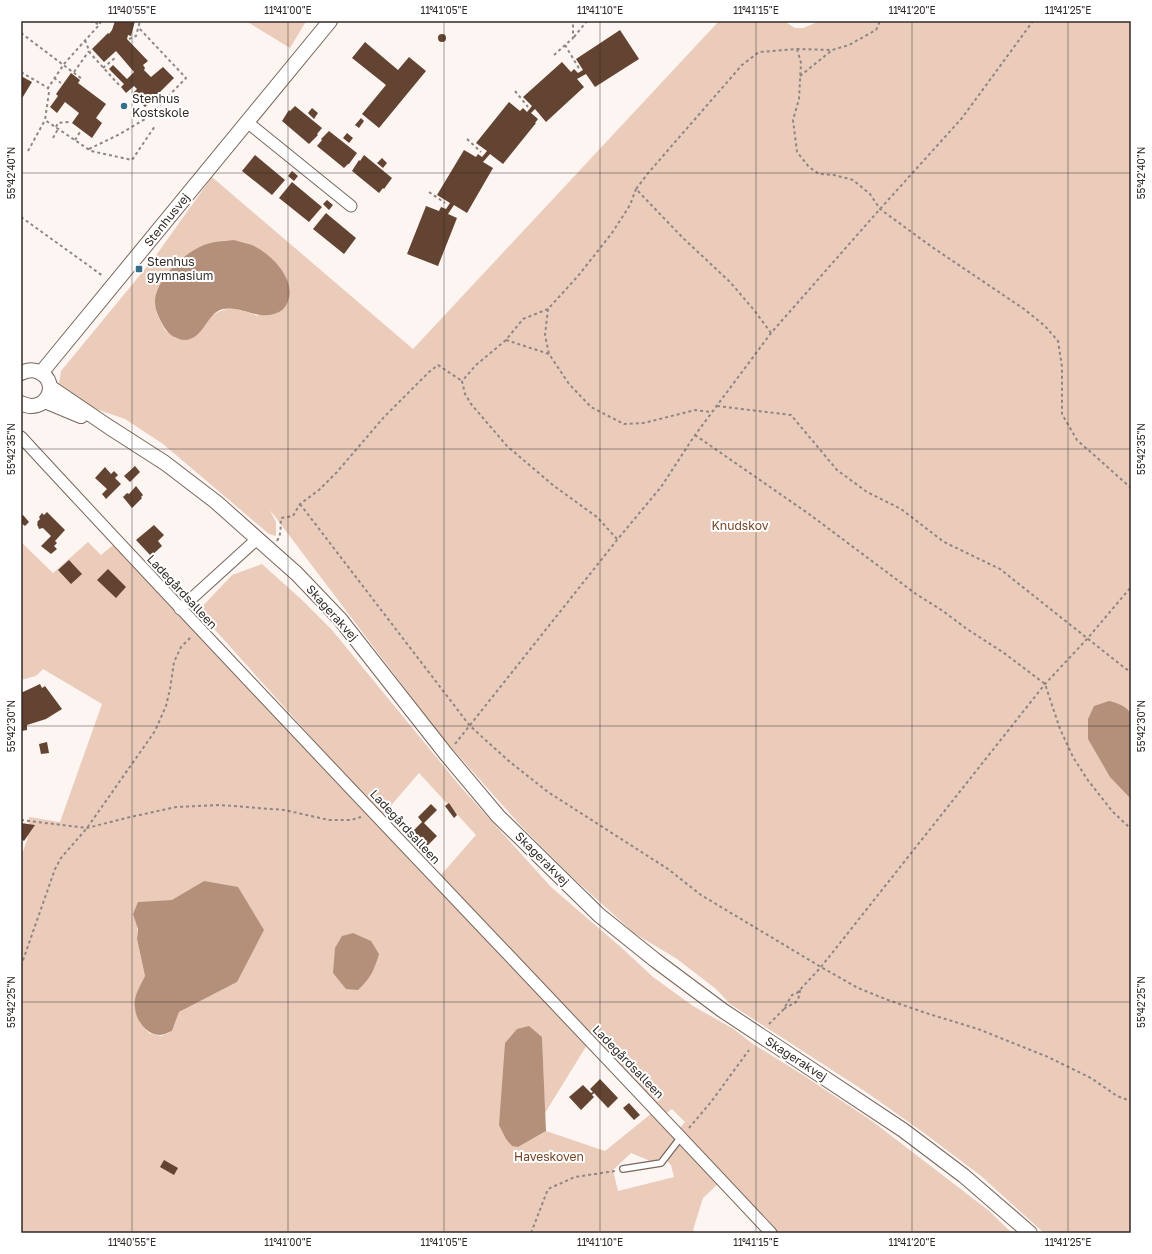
<svg xmlns="http://www.w3.org/2000/svg" width="1152" height="1254" font-family="'Golos Text',sans-serif">
  <style>
    .green { fill: #ebccbb; fill-rule: evenodd }
    .water { fill: #b4907b }
    .building { fill: #634331 }
    .lines { fill: none; stroke-linecap: round; stroke-linejoin: round }
    .service-casing { stroke: #78675d; stroke-width: 8 }
    .minor-casing { stroke: #78675d; stroke-width: 13 }
    .tertiary-casing { stroke: #78675d; stroke-width: 16 }
    .path { stroke: #8e8682; stroke-width: 2; stroke-dasharray: 3 3; stroke-linecap: butt }
    .service { stroke: #fff; stroke-width: 5.5 }
    .minor { stroke: #fff; stroke-width: 11 }
    .tertiary { stroke: #fff; stroke-width: 14 }
    .ticks { fill: none; stroke: #322a26; stroke-width: 1; stroke-opacity: 0.45 }
    .poi-dot { fill: #376e89; stroke: #fff; stroke-width: 1.5 }
    .labels { text-anchor: middle; stroke-width: 4; stroke-linejoin: round; paint-order: stroke }
    .poi-label { font-size: 12px; fill: #322a26; stroke: #fff; text-anchor: start }
    .street-label { font-size: 12px; fill: #322a26; stroke: #fff }
    .park-label { font-size: 12px; fill: #764424; stroke: #fff }
    .neatline { fill: none; stroke: #322a26; stroke-width: 1.5 }
    .ticks-label { font-size: 10px; text-anchor: middle; fill: #322a26 }
  </style>
  <rect width="100%" height="100%" fill="#fdf5f1"/>
  <path class="green" d="M246,21H301L305,23L290,48Z
    M719,21H784L795,28H803L820,21H1131V1233H1044L981,1176L924,1133L866,1092L730,1004L716,989L677,959L634,933L571,876L522,827L440,735L270,510L276,522V536L269,534L163,444L125,419L90,407L59,384L61,371L154,258L212,177L413,349ZM234,240L253,246L258,316C250,313 242,310 234,309C216,306 198,328 185,340L175,338L165,330L157,314L155,302L157,291L220,241Z
    M21,542L53,573L88,542L101,555L113,545L587,1045L545,1113L542,1037L518,1147L546,1131L605,1151L652,1113L718,1184L703,1198L693,1230L696,1233H21V857L28,837L29,817L60,822L102,704L43,669L36,676L21,680ZM204,881L237,982L179,1012L172,1031L161,1036L149,1033L140,1023L138,990L145,976L137,939L138,902L172,901ZM631,1153L655,1163L663,1156L671,1165L674,1177L618,1191L613,1170Z
    M262,564L301,599L332,630L460,786L551,887L623,949L653,977L693,1006L732,1028L753,1044L803,1075L872,1121L988,1210L1012,1233H777L680,1128L685,1122L672,1109L665,1114L440,876L476,835L419,773L382,816L198,611L232,575Z"/>
  <path class="water" d="M234,240C240,242 246,243 252,245C270,253 294,277 289,298C287,304 285,309 279,312C258,322 243,305 223,309C206,313 204,340 184,340C174,339 167,333 163,325C159,318 155,310 155,302C155,280 185,252 204,245C214,241 224,241 234,240Z
    M1109,701C1117,703 1128,706 1131,715V799L1110,777L1088,739V719L1094,706Z
    M204,881L238,887L264,930L237,982L179,1012L172,1031C168,1032 164,1035 160,1035C147,1035 136,1021 135,1008C133,997 140,986 145,976L137,939L138,929L133,914L138,902L172,900Z
    M353,933L371,941L379,954C374,970 371,978 358,990L346,989L333,973L335,948L342,936Z
    M529,1026L542,1037L546,1131L518,1147L512,1146L506,1139L499,1125L505,1043L517,1029Z"/>
  <path class="building" d="M115,21H135L131,36L128,35L127,39L148,61L143,65L145,68L144,70L151,77L163,67L174,78L145,107L132,94L137,89L134,86L126,93L121,87L124,84L109,69L113,65L127,79L134,72L116,51L104,62L92,49L108,33L109,34L112,30Z
    M620,30L639,59L595,87L586,74L577,79L584,87L546,122L535,109L531,113L538,119L535,123H536L503,164L490,154L483,162L493,168L467,213L454,205L448,214L457,218L438,266L407,254L426,206L439,211L441,207L446,209L450,203L437,195L464,150L476,157L478,154L482,157L487,151L476,143L509,102L520,111L523,108L527,112L532,106L523,97L562,62L571,72L574,69L578,73L583,70L576,59Z
    M438 38a4 4 0 1 1 8 0a4 4 0 1 1-8 0Z
    M365,42L398,70L409,57L426,71L379,128L362,114L386,85L352,58Z
    M71,73L80,80L78,83L106,104L96,118L102,123L92,138L72,123L79,113L65,102L57,113L50,107L58,96L56,94Z
    M21,76L32,82L21,100Z
    M295,106L322,128L317,134L318,135L309,144L282,121L289,110L290,111Z
    M312,108L318,113L314,119L308,113Z
    M361,118L364,121L359,128L355,125Z
    M329,131L357,153L349,164H348L344,168L317,146L322,140L321,139Z
    M347,133L353,138L349,143L343,138Z
    M255,155L285,180L272,195L242,171Z
    M364,155L392,178L384,189L383,188L379,193L352,171L359,160L360,161Z
    M382,158L387,163L383,168L377,163Z
    M292,171L298,176L294,181L288,176Z
    M292,182L322,207L309,222L279,198Z
    M327,200L333,205L329,210L323,204Z
    M326,213L356,238L344,254L313,229Z
    M135,466L140,472L130,482L124,476Z
    M105,467L111,474L114,471L118,475L115,478L121,484L106,499L102,494L107,489L95,478Z
    M136,486L143,495L141,497L142,498L132,508L123,497L127,493L129,494Z
    M47,512L65,530L55,541L57,543L54,546L57,549L51,554L41,546L51,536L43,528L39,529L37,524L38,523L37,522L40,519L39,517L42,513L44,515Z
    M23,515L29,522L25,526L21,523V517Z
    M154,525L164,535L158,541L162,546L151,556L136,540Z
    M69,560L82,574L71,584L58,570Z
    M108,569L126,587L116,598L97,580Z
    M40,684L42,688L45,686L62,709L46,719L27,725V730L21,731V690L23,692Z
    M47,742L49,753L41,754L39,744Z
    M449,803L457,815L454,818L445,806Z
    M431,804L437,810L424,823L437,836L427,846L413,831L422,822L418,817Z
    M21,823L35,825L24,841L21,839Z
    M600,1079L618,1098L608,1108L594,1093L592,1095L594,1097L581,1110L569,1097L583,1085L591,1093L593,1092L590,1089Z
    M629,1103L640,1115L634,1120L623,1108Z
    M164,1160L178,1168L174,1175L160,1167Z"/>
  <g class="lines">
    <g class="service-casing">
      <path id="service" d="M623,1169L661,1163L681,1137"/>
    </g>
    <g class="minor-casing">
      <path id="minor" d="M247,122L351,206
        M21,437C268,705 522,967 771,1233
        M180,609L257,539"/>
    </g>
    <g class="tertiary-casing">
      <path id="tertiary" d="M21,373C27,370 33,369 39,372C62,383 45,416 21,403
        M41,373L330,21
        M50,387L109,427L165,463L216,502L297,574L340,619L446,754L498,816L599,915L655,960L722,1010L903,1130L964,1176L1030,1233
        M45,401L81,416"/>
    </g>
    <path class="path" d="M90,21L98,24
      M101,21L99,25L64,64L48,88L49,92L45,120L91,151L132,160L155,126
      M21,33L82,79
      M574,37L587,21
      M129,39L136,36L140,21
      M85,40L90,53L119,85
      M565,45L580,70
      M797,49L801,63L799,99L793,120L797,152L809,167L819,174L834,175L853,180L870,194L880,209L932,247L1024,309L1045,326L1058,341L1062,367V414L1077,440L1131,488
      M554,55L573,38V21
      M103,68L116,57
      M21,72L48,88
      M74,72L89,51
      M800,76L831,51
      M54,78L61,83
      M515,91L528,107
      M56,127L58,123L69,122
      M53,138L58,129
      M467,139L481,152
      M75,140L80,132
      M89,149L118,135L147,118L186,78L138,27
      M28,151L45,120
      M429,192L445,203
      M21,217L103,276
      M548,309L545,335L549,354
      M771,333L754,310L730,282L683,238L636,189L649,172L742,65L759,52L797,49L832,50L849,45L876,30L880,21
      M506,340L549,354L569,384L591,407L624,424L644,423L695,410L711,412
      M717,406L791,415L837,470L867,492L901,509L944,542L1000,569L1126,669L1131,671
      M695,435L809,514L916,594L943,611L967,629L1004,653L1045,684L1060,729L1073,757L1087,779L1112,811L1131,829
      M300,504L470,726L510,762L548,792L668,869L701,895L821,967L858,988L888,1000L929,1014L978,1029L1048,1057L1091,1078L1117,1096L1131,1101
      M617,539L597,517L554,486L507,446L471,404L465,394L462,381L476,365L506,340L523,319L548,309L578,276L612,233L630,205L636,189
      M277,541C282,533 280,527 281,518L293,516L300,504L319,490L337,472L384,417L429,372L438,365L462,381
      M455,744L617,540L661,487L695,435L771,333L880,209L962,118L1033,21
      M21,820L87,828L126,818L176,807L220,805L284,810L329,820H351L361,817
      M21,966L55,869L61,858L87,828L155,731L166,706L170,689L174,662L181,647L191,637
      M784,1009C795,1001 798,1006 800,990
      M769,1024L783,1010L792,995L797,993L821,967L1045,684L1087,639L1131,587
      M689,1128L711,1102L749,1050
      M531,1233L548,1189L575,1177L615,1171"/>
    <use href="#service" class="service"/>
    <use href="#minor" class="minor"/>
    <use href="#tertiary" class="tertiary"/>
  </g>
  <path class="ticks" d="M132,21V1233M288,21V1233M444,21V1233M600,21V1233M756,21V1233M912,21V1233M1068,21V1233M21,173H1131M21,449H1131M21,726H1131M21,1002H1131"/>
  <g class="poi-dot">
    <circle cx="124" cy="106" r="4"/>
    <rect x="135" y="265" width="8" height="8" rx="2"/>
  </g>
  <g class="labels">
    <g class="poi-label">
      <text x="132" y="103">Stenhus<tspan x="132" dy="14">Kostskole</tspan></text>
      <text x="147" y="266">Stenhus<tspan x="147" dy="14">gymnasium</tspan></text>
    </g>
    <g class="street-label">
      <text transform="translate(167 220) rotate(-51)" y="4">Stenhusvej</text>
      <text transform="translate(182 592) rotate(47)" y="4">Ladegårdsalleen</text>
      <text transform="translate(332 613) rotate(48)" y="4">Skagerakvej</text>
      <text transform="translate(405 827) rotate(47)" y="4">Ladegårdsalleen</text>
      <text transform="translate(542 859) rotate(45)" y="4">Skagerakvej</text>
      <text transform="translate(796 1059) rotate(33)" y="4">Skagerakvej</text>
      <text transform="translate(628 1062) rotate(46)" y="4">Ladegårdsalleen</text>
    </g>
    <g class="park-label">
      <text x="740" y="530">Knudskov</text>
      <text x="549" y="1161">Haveskoven</text>
    </g>
  </g>
  <rect width="1152" height="1254" fill="none" stroke="#ffffff" stroke-width="44"/>
  <rect x="22" y="22" width="1108" height="1210" class="neatline"/>
  <g class="ticks-label">
    <text x="132" y="14">11°40'55"E</text>
    <text x="288" y="14">11°41'00"E</text>
    <text x="444" y="14">11°41'05"E</text>
    <text x="600" y="14">11°41'10"E</text>
    <text x="756" y="14">11°41'15"E</text>
    <text x="912" y="14">11°41'20"E</text>
    <text x="1068" y="14">11°41'25"E</text>
    <text transform="translate(11 173) rotate(-90)" y="4">55°42'40"N</text>
    <text transform="translate(1141 173) rotate(-90)" y="4">55°42'40"N</text>
    <text transform="translate(11 449) rotate(-90)" y="4">55°42'35"N</text>
    <text transform="translate(1141 449) rotate(-90)" y="4">55°42'35"N</text>
    <text transform="translate(11 726) rotate(-90)" y="4">55°42'30"N</text>
    <text transform="translate(1141 726) rotate(-90)" y="4">55°42'30"N</text>
    <text transform="translate(11 1002) rotate(-90)" y="4">55°42'25"N</text>
    <text transform="translate(1141 1002) rotate(-90)" y="4">55°42'25"N</text>
    <text x="132" y="1246">11°40'55"E</text>
    <text x="288" y="1246">11°41'00"E</text>
    <text x="444" y="1246">11°41'05"E</text>
    <text x="600" y="1246">11°41'10"E</text>
    <text x="756" y="1246">11°41'15"E</text>
    <text x="912" y="1246">11°41'20"E</text>
    <text x="1068" y="1246">11°41'25"E</text>
  </g>
</svg>
